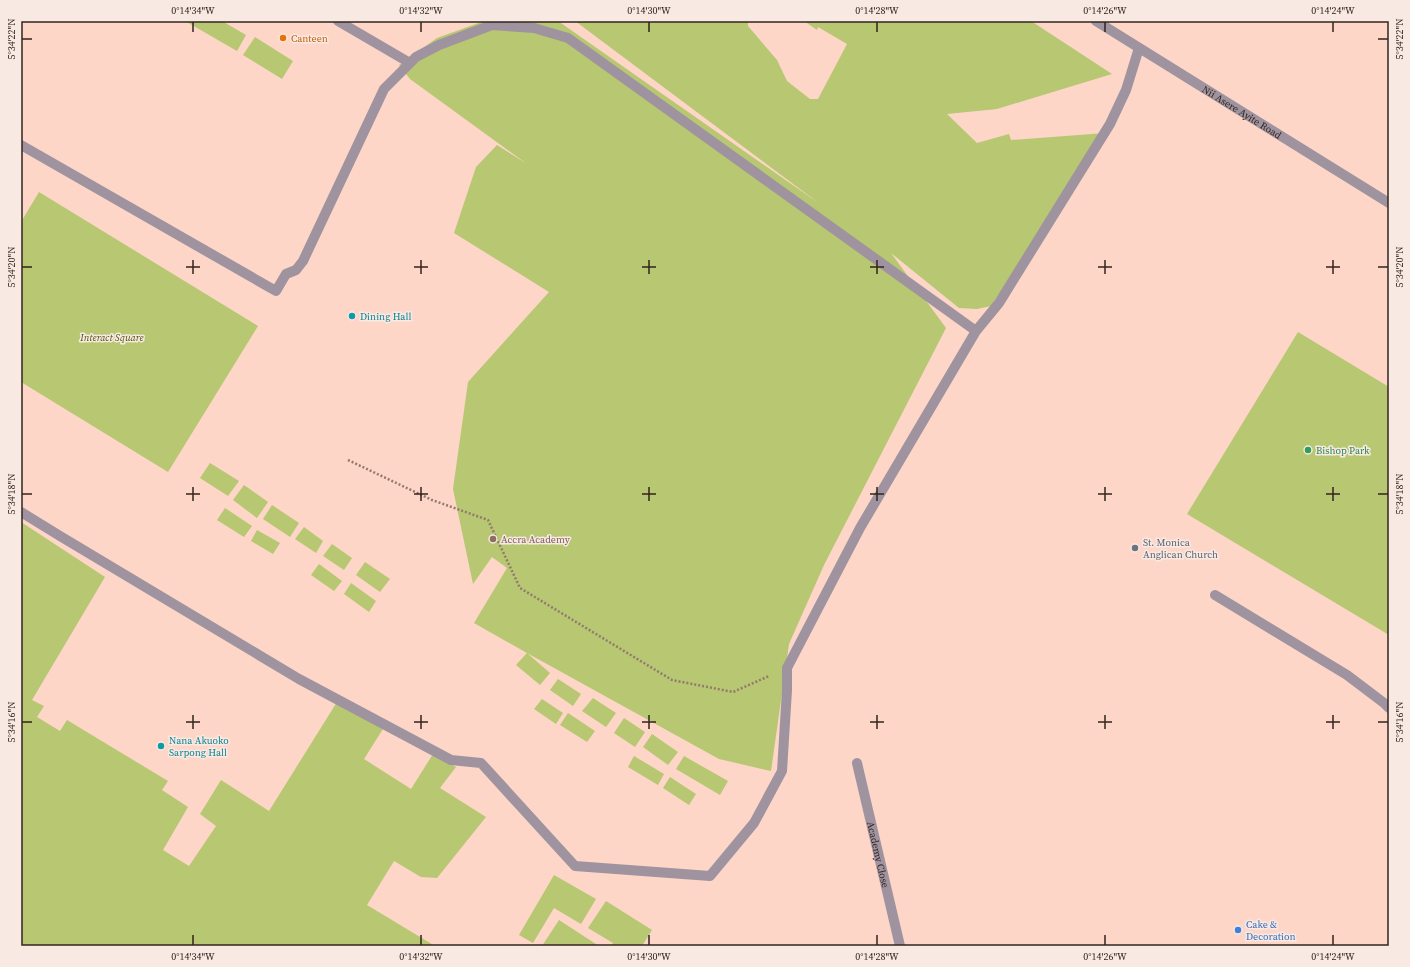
<svg xmlns="http://www.w3.org/2000/svg" width="1410" height="967" font-family="'Source Serif 4',serif">
  <style>
    .green { fill: #b7c772 }
    .lines { fill: none; stroke-linecap: round; stroke-linejoin: round }
    .path { stroke: #93796f; stroke-width: 2.5; stroke-dasharray: 2 2; stroke-linecap: butt }
    .lane { stroke: #9f939f; stroke-width: 10 }
    .street { stroke: #9f939f; stroke-width: 10 }
    .ticks { fill: none; stroke: #33241f; stroke-width: 1.5 }
    .food-dot { fill: #e8710a; stroke: #f9e9e3; stroke-width: 1.5 }
    .culture-dot { fill: #0f9aa8; stroke: #f9e9e3; stroke-width: 1.5 }
    .leisure-dot { fill: #2e9e5b; stroke: #f9e9e3; stroke-width: 1.5 }
    .education-dot { fill: #8d6e63; stroke: #f9e9e3; stroke-width: 1.5 }
    .worship-dot { fill: #6b7280; stroke: #f9e9e3; stroke-width: 1.5 }
    .shop-dot { fill: #3f7fe0; stroke: #f9e9e3; stroke-width: 1.5 }
    .labels { text-anchor: middle; stroke-width: 3; stroke-linejoin: round; paint-order: stroke }
    .food-label { font-size: 10px; fill: #c56008; stroke: #f9e9e3; text-anchor: start }
    .street-label { font-size: 10px; fill: #33241f; stroke: #f9e9e3 }
    .culture-label { font-size: 10px; fill: #0d838f; stroke: #f9e9e3; text-anchor: start }
    .park-label { font-size: 10px; font-style: italic; fill: #4c560b; stroke: #f9e9e3 }
    .leisure-label { font-size: 10px; fill: #27864d; stroke: #f9e9e3; text-anchor: start }
    .education-label { font-size: 10px; fill: #785e54; stroke: #f9e9e3; text-anchor: start }
    .worship-label { font-size: 10px; fill: #5b616d; stroke: #f9e9e3; text-anchor: start }
    .shop-label { font-size: 10px; fill: #366cbe; stroke: #f9e9e3; text-anchor: start }
    .neatline { fill: none; stroke: #33241f; stroke-width: 1.5 }
    .ticks-label { font-size: 10px; text-anchor: middle; fill: #33241f }
  </style>
  <rect width="100%" height="100%" fill="#fdd6c7"/>
  <path class="green" d="M185,21H222L246,35L237,51Z
    M484,21H558L820,204L575,21H748V26L777,60L787,81L810,99H818L847,44L818,27L817,30L804,21H1031L1112,74L997,109L947,114L977,143L1009,134L1011,140L1105,133L991,306L977,309L959,308L891,253L946,328L824,565L789,644L771,771L719,759L527,653L550,673L540,685L516,665L527,653L474,623L507,568L492,557L473,584L453,489L468,382L549,292L454,233L476,167L497,145L527,164L410,79L399,65L437,38Z
    M255,37L293,61L282,79L243,55Z
    M39,192L258,326L168,472L21,382V222Z
    M1298,332L1389,387V635L1187,514Z
    M210,463L239,481L228,496L200,478Z
    M244,485L268,502L257,518L233,500Z
    M272,505L299,523L290,537L263,519Z
    M225,508L252,526L244,537L217,520Z
    M21,522L105,577L32,700L44,706L37,717L60,731L67,720L168,781L162,790L188,807L163,850L189,866L216,826L200,814L221,780L269,811L337,702L383,729L364,759L411,789L433,754L456,767L440,788L486,817L437,878L421,877L394,861L367,905L435,946H21Z
    M304,527L323,541L316,553L295,539Z
    M257,530L280,543L273,554L251,541Z
    M332,544L352,558L344,570L323,556Z
    M365,562L390,579L380,592L356,575Z
    M319,564L342,581L334,591L311,575Z
    M351,583L376,601L369,612L344,594Z
    M558,679L581,694L573,706L550,690Z
    M593,698L616,713L606,727L582,711Z
    M542,699L563,713L556,724L534,709Z
    M568,713L595,731L587,742L560,725Z
    M624,718L645,732L635,747L614,733Z
    M652,734L678,752L668,765L643,747Z
    M634,756L664,774L658,785L628,767Z
    M684,756L728,781L720,795L676,769Z
    M670,777L696,794L689,805L663,788Z
    M554,875L596,899L581,924L554,908L533,943L519,935Z
    M606,901L652,930L642,946H611L613,943L588,928Z
    M559,920L599,946H542Z"/>
  <g class="lines">
    <path class="path" d="M348,460L432,500L488,520L520,588L672,680L733,692L769,676"/>
    <path class="lane" d="M338,21L410,63
      M21,145L276,291L286,274L296,270L303,261L384,89L416,57L439,45L492,25L534,28L568,38L976,331L999,303L1110,124L1126,90L1139,48
      M21,512L60,536L299,679L451,760L481,763L575,866L710,876L754,823L782,771L787,690V668L860,528L976,331"/>
    <g class="street">
      <path id="s1" d="M1096,21L1389,203"/>
      <path d="M1215,595L1347,675L1384,703L1389,708"/>
      <path id="s2" d="M857,763L900,946"/>
    </g>
  </g>
  <path class="ticks" d="M193,22V32M421,22V32M649,22V32M877,22V32M1105,22V32M1333,22V32M22,39H32M1378,39H1388M193,260V274M421,260V274M649,260V274M877,260V274M1105,260V274M1333,260V274M22,267H32M186,267H200M414,267H428M642,267H656M870,267H884M1098,267H1112M1326,267H1340M1378,267H1388M193,487V501M421,487V501M649,487V501M877,487V501M1105,487V501M1333,487V501M22,494H32M186,494H200M414,494H428M642,494H656M870,494H884M1098,494H1112M1326,494H1340M1378,494H1388M193,715V729M421,715V729M649,715V729M877,715V729M1105,715V729M1333,715V729M22,722H32M186,722H200M414,722H428M642,722H656M870,722H884M1098,722H1112M1326,722H1340M1378,722H1388M193,935V945M421,935V945M649,935V945M877,935V945M1105,935V945M1333,935V945"/>
  <circle class="food-dot" cx="283" cy="38" r="4"/>
  <g class="culture-dot">
    <circle cx="352" cy="316" r="4"/>
    <circle cx="161" cy="746" r="4"/>
  </g>
  <circle class="leisure-dot" cx="1308" cy="450" r="4"/>
  <circle class="education-dot" cx="493" cy="539" r="4"/>
  <circle class="worship-dot" cx="1135" cy="548" r="4"/>
  <circle class="shop-dot" cx="1238" cy="930" r="4"/>
  <g class="labels">
    <g class="food-label">
      <text x="291" y="42">Canteen</text>
    </g>
    <g class="street-label">
      <text dy="4" stroke="none"><textPath href="#s1" startOffset="172">Nii Asere Ayite Road</textPath></text>
      <text dy="4" stroke="none"><textPath href="#s2" startOffset="94">Academy Close</textPath></text>
    </g>
    <g class="culture-label">
      <text x="360" y="320">Dining Hall</text>
      <text x="169" y="744">Nana Akuoko<tspan x="169" dy="12">Sarpong Hall</tspan></text>
    </g>
    <g class="park-label">
      <text x="112" y="341">Interact Square</text>
    </g>
    <g class="leisure-label">
      <text x="1316" y="454">Bishop Park</text>
    </g>
    <g class="education-label">
      <text x="501" y="543">Accra Academy</text>
    </g>
    <g class="worship-label">
      <text x="1143" y="546">St. Monica<tspan x="1143" dy="12">Anglican Church</tspan></text>
    </g>
    <g class="shop-label">
      <text x="1246" y="928">Cake &amp;<tspan x="1246" dy="12">Decoration</tspan></text>
    </g>
  </g>
  <rect width="1410" height="967" fill="none" stroke="#f9e9e3" stroke-width="44"/>
  <rect x="22" y="22" width="1366" height="923" class="neatline"/>
  <g class="ticks-label">
    <text x="193" y="14">0°14'34"W</text>
    <text x="421" y="14">0°14'32"W</text>
    <text x="649" y="14">0°14'30"W</text>
    <text x="877" y="14">0°14'28"W</text>
    <text x="1105" y="14">0°14'26"W</text>
    <text x="1333" y="14">0°14'24"W</text>
    <text transform="translate(11 39) rotate(-90)" y="4">5°34'22"N</text>
    <text transform="translate(1399 39) rotate(-90)" y="4">5°34'22"N</text>
    <text transform="translate(11 267) rotate(-90)" y="4">5°34'20"N</text>
    <text transform="translate(1399 267) rotate(-90)" y="4">5°34'20"N</text>
    <text transform="translate(11 494) rotate(-90)" y="4">5°34'18"N</text>
    <text transform="translate(1399 494) rotate(-90)" y="4">5°34'18"N</text>
    <text transform="translate(11 722) rotate(-90)" y="4">5°34'16"N</text>
    <text transform="translate(1399 722) rotate(-90)" y="4">5°34'16"N</text>
    <text x="193" y="960">0°14'34"W</text>
    <text x="421" y="960">0°14'32"W</text>
    <text x="649" y="960">0°14'30"W</text>
    <text x="877" y="960">0°14'28"W</text>
    <text x="1105" y="960">0°14'26"W</text>
    <text x="1333" y="960">0°14'24"W</text>
  </g>
</svg>
